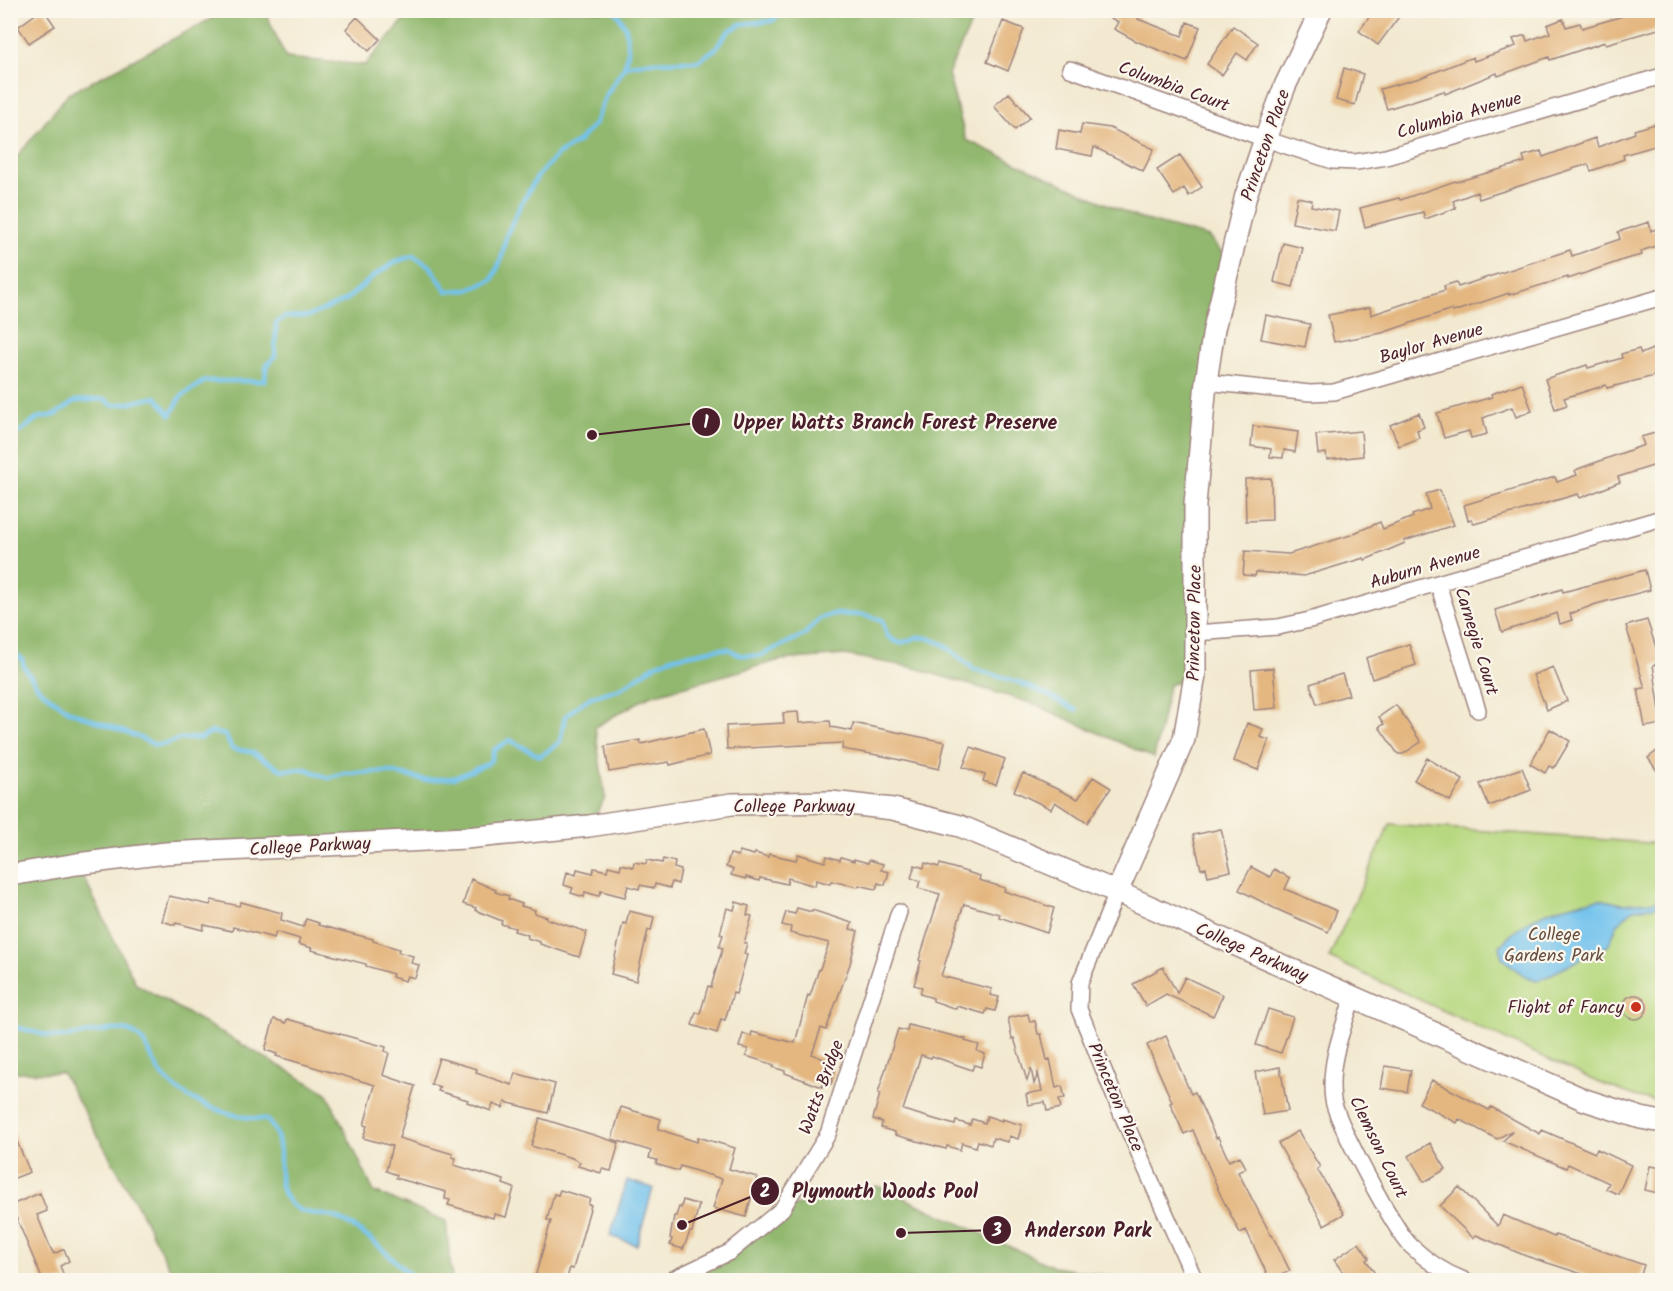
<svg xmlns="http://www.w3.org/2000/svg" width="1673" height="1291" font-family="Kalam,sans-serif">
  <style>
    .green { fill: #b7d880; stroke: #807c56; stroke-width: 1.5 }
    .forest { fill: #91b86e; stroke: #6e6c4c; stroke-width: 1.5 }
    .water { fill: #72c2ed; stroke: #5e708c; stroke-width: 1.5 }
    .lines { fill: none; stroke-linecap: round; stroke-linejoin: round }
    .stream { stroke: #72c2ed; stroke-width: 4.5 }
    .building { fill: #e4b781 }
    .street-casing { stroke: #9e847e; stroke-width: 18 }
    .secondary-casing { stroke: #9e847e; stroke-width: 24 }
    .street { stroke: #fff; stroke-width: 15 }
    .secondary { stroke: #fff; stroke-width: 21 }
    .poi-dot { fill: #c8321e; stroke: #fbf7ec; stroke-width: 2 }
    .labels { text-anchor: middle; stroke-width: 4.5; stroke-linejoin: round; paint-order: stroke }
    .street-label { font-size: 18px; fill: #4a1f2b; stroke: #fbf7ec }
    .park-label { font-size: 18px; fill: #654d40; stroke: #fbf7ec }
    .poi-label { font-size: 18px; fill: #4a1f2b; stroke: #fbf7ec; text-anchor: end }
    .leader { fill: none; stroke: #4a1f2b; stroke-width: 2 }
    .callout-dot { fill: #4a1f2b; stroke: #fbf7ec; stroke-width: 2 }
    .mark-label { font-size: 18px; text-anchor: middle; font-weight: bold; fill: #fff }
    .callout-label { font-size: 20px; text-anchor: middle; font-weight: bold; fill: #4a1f2b; stroke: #fbf7ec; stroke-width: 4.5; stroke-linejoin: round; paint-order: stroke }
  </style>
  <rect width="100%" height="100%" fill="#fbf7ec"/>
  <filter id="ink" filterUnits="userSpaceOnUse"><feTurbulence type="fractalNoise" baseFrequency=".0167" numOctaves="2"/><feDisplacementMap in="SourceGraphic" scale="12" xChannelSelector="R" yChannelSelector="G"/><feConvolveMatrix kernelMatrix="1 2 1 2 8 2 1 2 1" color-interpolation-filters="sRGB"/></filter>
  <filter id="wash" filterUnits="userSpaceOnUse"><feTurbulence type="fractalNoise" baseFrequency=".008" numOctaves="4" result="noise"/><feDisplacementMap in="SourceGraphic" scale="24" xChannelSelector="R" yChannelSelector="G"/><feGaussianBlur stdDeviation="1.35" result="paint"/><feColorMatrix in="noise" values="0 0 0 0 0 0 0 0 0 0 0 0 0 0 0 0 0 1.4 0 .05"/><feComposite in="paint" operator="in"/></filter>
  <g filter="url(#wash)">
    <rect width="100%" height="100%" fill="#f2e9d0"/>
    <path class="green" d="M1390,824L1662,844V1103L1635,1096L1600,1083L1329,958Z"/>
    <path class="forest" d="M226,11H265L286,58L365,65L412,11H977L948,74L966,140L1138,218L1209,237L1230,263L1214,329L1195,675L1169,685L1154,758L1034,704L911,667L845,655L780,660L649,696L595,727L605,798L589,826L77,864L136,984L327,1093L374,1192L446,1221L452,1280H176L136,1203L62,1073L11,1072V164L68,94Z
      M878,1186L1054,1267L1113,1277V1280H671L730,1252L782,1209Z"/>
    <path class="water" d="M1600,899L1622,904L1662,901V906L1633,909L1617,925L1609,945L1538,981L1523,975L1502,958L1500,946C1529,913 1557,906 1600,899Z
      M627,1180L653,1188L637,1245L610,1236Z"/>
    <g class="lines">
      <path class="stream" d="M625,66L648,62L698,61L715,49L729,31L741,24L772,21L785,10
        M10,439L38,418L55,415L75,401L105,399L112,405L130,403L156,397L171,415L181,396L205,381H265L266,367L275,356L276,323L285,317L309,316L346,300L375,275L397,261L413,256L430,266L447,291L468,290L492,280L501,260L506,236L520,206L537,177L557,155L579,141L595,123L606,95L625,66L628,50L626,28L615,10
        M10,654L17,655L22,659L24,667L39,689L69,711L138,737L155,745L166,744L179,739L201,738L212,732L225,735L232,749L252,752L282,770L306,769L328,778L344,773L389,772L425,780L454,778L487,764L491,760L494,750L510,740L539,756L542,755L560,742L565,717L576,707L591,697L621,688L657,664L671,658L716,649H729L739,655L759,656L804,635L819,619L833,614L864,615L882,620L887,635L894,641L901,643L918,637L928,638L943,644L974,669L1015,681L1043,693L1076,710
        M10,1026C25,1028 48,1038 60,1037C81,1037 114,1024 133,1033C146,1039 152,1060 159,1071C179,1100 232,1119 266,1119C293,1145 268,1179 290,1203C303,1218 325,1211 341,1220C370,1235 392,1258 415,1280"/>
    </g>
    <g id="blocks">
      <path class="building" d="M41,10H44L55,26L29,43L18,27Z
        M1097,10H1143L1138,19L1182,36L1187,22L1200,27L1187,61L1136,41L1114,29L1118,22Z
        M1374,10H1404L1378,45L1359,31Z
        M1643,10H1662V28L1606,44L1605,42L1550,60L1549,57L1498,76L1497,73L1445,94L1444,91L1387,109L1380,89L1420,78L1473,57L1474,61L1516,46L1513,39L1525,35L1527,41L1550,33L1547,25L1563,19L1566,27L1580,23L1582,28Z
        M357,17L380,39L369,51L346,29Z
        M1003,21L1024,29L1008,71L987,62Z
        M1233,26L1258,43L1247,60L1237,53L1222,75L1207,64Z
        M1344,68L1363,74L1355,105L1336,100Z
        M1009,93L1030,117L1015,130L994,106Z
        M1662,122V144L1623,155L1624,159L1591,171L1588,164L1479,199L1477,192L1453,201L1456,208L1425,219L1423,212L1365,227L1360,208L1399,198L1400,200L1455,181L1456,182L1525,162L1523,156L1541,151L1543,157L1595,138L1598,147L1635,133L1634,130Z
        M1082,124L1110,128L1154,149L1143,171L1094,147L1092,156L1056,149L1059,130L1080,134Z
        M1180,155L1202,187L1189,196L1184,188L1174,195L1157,170Z
        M1297,197L1312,200L1311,206L1339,211L1335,231L1292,223Z
        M1649,222L1651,231L1658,228L1662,244L1641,251L1642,255L1626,259L1568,279V277L1509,295V293L1453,312L1452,309L1382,333L1334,342L1328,315L1370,307L1371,315L1445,290L1444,286L1456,282L1458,287L1570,250L1572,256L1620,239L1618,232Z
        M1283,243L1303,248L1293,287L1274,282Z
        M1266,315L1310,324L1305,347L1261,339Z
        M1662,345V374L1607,388L1606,385L1564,398L1567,405L1555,409L1545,379L1587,365L1588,368L1622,358L1621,354L1639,349L1641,354Z
        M1522,383L1532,411L1516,417L1512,407L1483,418L1487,434L1471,438L1469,431L1444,438L1437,413L1492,397L1491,394Z
        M1419,413L1424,427L1417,430L1419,438L1399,446L1390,425Z
        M1253,426L1298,432L1295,452L1284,450L1283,458L1270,457L1271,449L1251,446Z
        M1361,431L1363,456L1327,460L1326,453L1318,454L1316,435Z
        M1655,433L1659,446L1662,445V463L1618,477L1620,482L1580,498L1578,494L1474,524L1472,519L1468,520L1464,505L1555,477L1557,482L1577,475L1575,471L1578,469L1644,445L1641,437Z
        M1271,478L1272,520L1246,521L1245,479Z
        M1440,490L1454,525L1404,541L1405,543L1365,560L1364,558L1304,576L1256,572L1255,576L1243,575L1245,551L1289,554L1354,534V533L1380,522L1383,529L1413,517L1412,515L1430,509L1426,494Z
        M1645,570L1650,590L1596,604L1570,614L1572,620L1560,624L1557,613L1502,632L1495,610L1562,589L1563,592Z
        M1647,620L1661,663L1653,665L1662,724L1645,727L1638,689L1645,688L1626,626Z
        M1409,644L1416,665L1372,679L1366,658Z
        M1553,667L1567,701L1547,710L1533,675Z
        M1273,668L1277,708L1254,710L1251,670Z
        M1342,674L1349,695L1317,704L1310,684Z
        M1396,705L1421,742L1403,754H1398L1379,727L1384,724L1379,717Z
        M798,712L799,723L830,721L831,727L852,731L853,723L945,742L939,769L883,756L842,749L843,743L727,749L726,726L784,723L783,713Z
        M1247,723L1263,729L1260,737L1269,740L1258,770L1234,761Z
        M704,729L710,755L670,765L669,762L609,772L605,746L640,740L641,744Z
        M1550,729L1570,741L1554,768L1549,766L1545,773L1530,764Z
        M971,747L1005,759L996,785L983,781L985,775L963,767Z
        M1662,747V778L1648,758Z
        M1427,758L1463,780L1450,801L1414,780Z
        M1522,768L1531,790L1489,806L1480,784Z
        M1023,773L1078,799L1093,777L1111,788L1087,823L1055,802L1051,809L1014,791Z
        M1221,829L1231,871L1208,876L1206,868L1201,869L1193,835Z
        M739,851L754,855L755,853L768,857L769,854L796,860L798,854L825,862L827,856L840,860L841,857L854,861V859L868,863L869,860L883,864L881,870L889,872L885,885L878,883L876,889L859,885L858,887L831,881L830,884L816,880L815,886L788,878L787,884L760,878L759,881L746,877V879L731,875L733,869L726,867L730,854L738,856Z
        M663,859L675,862L674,868L681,870L678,884L672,882L670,888L655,884L654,888L640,885L639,889L628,886L625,897L601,891L599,896L585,892L584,897L571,893L573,888L564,885L567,872L576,875L577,869L593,873L594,868L607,871L608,866L620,869L621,864L633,867L634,862L646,864L647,860L662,863Z
        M925,863L939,867L940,864L980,876L979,880L1005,888L1004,891L1054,908L1047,933L999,917V914L964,904L941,976L992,989L990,995L999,997L995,1011L987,1009L985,1014L957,1006L956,1009L945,1005L933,1001V998L920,994L922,987L914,985L921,961L919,960L940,894L918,888L920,881L911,878L915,865L924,868Z
        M1251,867L1270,877L1274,869L1290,878L1285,889L1337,911L1328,932L1274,908L1239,890Z
        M471,879L496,890L495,892L509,896L508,899L522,904L521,906L535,910L534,913L547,917V919L587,932L579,957L540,944V942L527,938L528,935L514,931L515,928L501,924L502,921L475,910L476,908L463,904Z
        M169,896L210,905L212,900L239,906L241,902L282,913L281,920L303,927L306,919L319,923L318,925L373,939V941L399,949L398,952L413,956L411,963L419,965L415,978L407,976L405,981L392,977L393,974L366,966V964L311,950L312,948L298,944L300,939L276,932L274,938L233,927L232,931L204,925L203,930L176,923L175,925L162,921Z
        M736,902L749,906L747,915L752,916L744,943H747L744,954L747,955L736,994L733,993L725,1020L721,1019L717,1033L692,1025L696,1012L700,1014L708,986L711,987L718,963L723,948L719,947L723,935L720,934L727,908L734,910Z
        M797,908L812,912V910L852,923L850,929L858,931L850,964L826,1030L821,1028L812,1054L830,1062L828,1069L835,1071L831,1084L824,1082L822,1087L785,1073V1071L773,1067L774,1065L746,1056L748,1049L739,1047L743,1034L751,1036L752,1032L795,1043L808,995L810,996L819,969H820L829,943L790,933L791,927L782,925L786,912L795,914Z
        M629,911L654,917L651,931L648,930L636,981L611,974L623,923L626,924Z
        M1163,967L1177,993L1185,977L1223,995L1213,1016L1166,994L1146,1006L1133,984Z
        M1623 1007a12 12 0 1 1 24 0a12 12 0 1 1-24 0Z
        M1268,1009L1293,1017L1281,1053L1256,1045Z
        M1028,1014L1030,1022L1035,1021L1038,1034H1041L1047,1060L1050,1059L1056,1088L1062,1086L1065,1098L1059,1099L1061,1108L1047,1111L1045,1102L1028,1105L1026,1094L1042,1091L1038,1073L1034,1084L1031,1068L1027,1081L1014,1038L1012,1039L1008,1018Z
        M274,1019L286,1023L287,1019L386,1047L385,1051L389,1053L383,1075L415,1086L399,1138L453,1154L452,1157L456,1158L454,1165L504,1180L503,1184L514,1188L506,1217L494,1214L493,1218L448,1205L450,1200L445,1199L446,1192L396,1178L397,1175L386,1171L392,1146L363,1138L367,1126L364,1125L375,1085L276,1056L277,1054L265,1050Z
        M908,1025L966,1039L965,1041L979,1045L977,1051L985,1054L981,1067L974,1065L972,1070L932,1056L931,1058L921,1055L903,1110L955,1125L956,1121L970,1125L972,1119L985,1123L987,1116L1002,1121V1119L1022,1125L1018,1139L1009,1136L1008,1142L993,1138L991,1145L978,1141L976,1147L962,1143L960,1150L947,1146L946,1149L895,1135V1132L881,1128L882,1122L873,1119L880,1094L878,1093L898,1029L907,1031Z
        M1166,1036L1191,1094L1195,1092L1216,1138L1218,1137L1229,1161L1240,1156L1246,1168L1238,1172L1271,1235H1272L1290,1271L1270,1280L1246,1230L1240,1233L1221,1196L1193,1130L1184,1134L1170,1103L1172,1102L1147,1045Z
        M439,1058L477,1069L476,1073L512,1085L515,1073L555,1084L548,1113L505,1102L503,1108L493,1104L491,1111L467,1102L468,1100L438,1091L440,1087L431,1084Z
        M1385,1066L1411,1070L1407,1092L1381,1088Z
        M1280,1067L1288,1111L1263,1115L1255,1072Z
        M1432,1080L1489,1110L1491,1107L1540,1134L1542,1130L1595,1153L1597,1149L1631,1165L1618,1194L1606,1189L1609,1183L1568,1164L1566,1168L1503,1141L1512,1132L1511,1131L1497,1139L1459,1119L1457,1123L1419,1103Z
        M621,1107L661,1119L658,1129L697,1142L698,1137L735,1148L729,1169L757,1177L746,1217L713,1208L722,1179L680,1166L678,1171L656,1164L657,1160L649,1158L651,1151L612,1139Z
        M540,1118L619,1143L611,1171L602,1169L601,1173L578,1166L580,1162L572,1158L531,1146Z
        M10,1125L30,1172L10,1180Z
        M1298,1131L1320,1167L1317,1169L1344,1214L1324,1225L1278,1143Z
        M1430,1143L1446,1169L1424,1182L1409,1156Z
        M1650,1166L1662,1168V1194L1645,1190Z
        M1459,1187L1498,1226L1503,1215L1554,1237L1555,1235L1644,1265L1639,1281H1604L1526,1256L1476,1235L1473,1238L1440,1206Z
        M560,1190L590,1199L588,1204L591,1205L579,1248L573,1269L570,1268L566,1281H534L551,1221L547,1220L554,1194L558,1195Z
        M40,1193L47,1211L37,1215L51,1249L54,1254L64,1249L69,1261L60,1266L66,1281H43L11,1205Z
        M683,1200L699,1205L692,1232H690L683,1249L670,1245L672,1239L670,1238L674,1216H676L679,1207L681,1208Z
        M1359,1243L1369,1258L1366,1260L1380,1281H1349L1334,1260Z"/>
    </g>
  </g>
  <g filter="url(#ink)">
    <use href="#blocks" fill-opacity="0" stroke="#9e847e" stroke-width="1.5"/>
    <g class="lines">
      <g class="street-casing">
        <path id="street" d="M1070,69L1265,139L1333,161L1356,162L1386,157L1662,76
          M1206,382L1310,393L1334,392L1662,297
          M1438,584L1478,710
          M1195,633L1278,627L1310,620L1662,518
          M1117,892L1080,983L1079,1009L1122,1115L1195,1280
          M1353,997C1342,1031 1328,1064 1333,1100C1336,1121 1395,1231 1411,1246C1426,1260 1445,1273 1464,1280
          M671,1280L730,1252L782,1209L828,1134L899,912"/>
      </g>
      <g class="secondary-casing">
        <path id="secondary" d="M10,875L77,864L166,853L466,838L589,826L732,804L831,802L893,809L960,826L1117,892L1585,1100L1641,1118L1662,1122
          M1117,892L1184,739L1195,675V505L1206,382L1214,329L1246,195L1265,139L1285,86L1321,10"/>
      </g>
      <use href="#street" class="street"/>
      <use href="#secondary" class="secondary"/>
    </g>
  </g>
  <circle class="poi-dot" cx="1636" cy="1007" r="6"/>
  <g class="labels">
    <g class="street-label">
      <text transform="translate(1174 86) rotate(20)" y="6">Columbia Court</text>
      <text transform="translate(1459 115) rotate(-16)" y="6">Columbia Avenue</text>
      <text transform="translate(1265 145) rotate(-71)" y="6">Princeton Place</text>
      <text transform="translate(1431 343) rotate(-16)" y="6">Baylor Avenue</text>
      <text transform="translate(1425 567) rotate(-16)" y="6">Auburn Avenue</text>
      <text transform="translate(1194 623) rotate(-89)" y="6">Princeton Place</text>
      <text transform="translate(1477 641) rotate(73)" y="6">Carnegie Court</text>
      <text x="794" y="812">College Parkway</text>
      <text transform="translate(310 846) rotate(-3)" y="6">College Parkway</text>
      <text transform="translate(1252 952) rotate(24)" y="6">College Parkway</text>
      <text transform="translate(821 1087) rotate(-70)" y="6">Watts Bridge</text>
      <text transform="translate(1116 1097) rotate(67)" y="6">Princeton Place</text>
      <text transform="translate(1379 1147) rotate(64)" y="6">Clemson Court</text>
    </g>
    <g class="park-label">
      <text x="1554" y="940">College<tspan x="1554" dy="21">Gardens Park</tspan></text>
    </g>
    <g class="poi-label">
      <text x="1624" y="1013">Flight of Fancy</text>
    </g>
  </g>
  <path class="leader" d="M592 435L706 422M682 1225L765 1191M901 1233L997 1230"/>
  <g class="callout-dot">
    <circle cx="592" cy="435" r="6"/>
    <circle cx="682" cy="1225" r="6"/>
    <circle cx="901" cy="1233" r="6"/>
    <circle cx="706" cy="422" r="15"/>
    <circle cx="765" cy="1191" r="15"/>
    <circle cx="997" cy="1230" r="15"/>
  </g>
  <g class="mark-label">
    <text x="706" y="428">1</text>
    <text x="765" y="1197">2</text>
    <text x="997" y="1236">3</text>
  </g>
  <g class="callout-label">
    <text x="895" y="429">Upper Watts Branch Forest Preserve</text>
    <text x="885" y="1198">Plymouth Woods Pool</text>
    <text x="1088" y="1237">Anderson Park</text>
  </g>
  <rect width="1673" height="1291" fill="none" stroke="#fbf7ec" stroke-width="36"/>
</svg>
